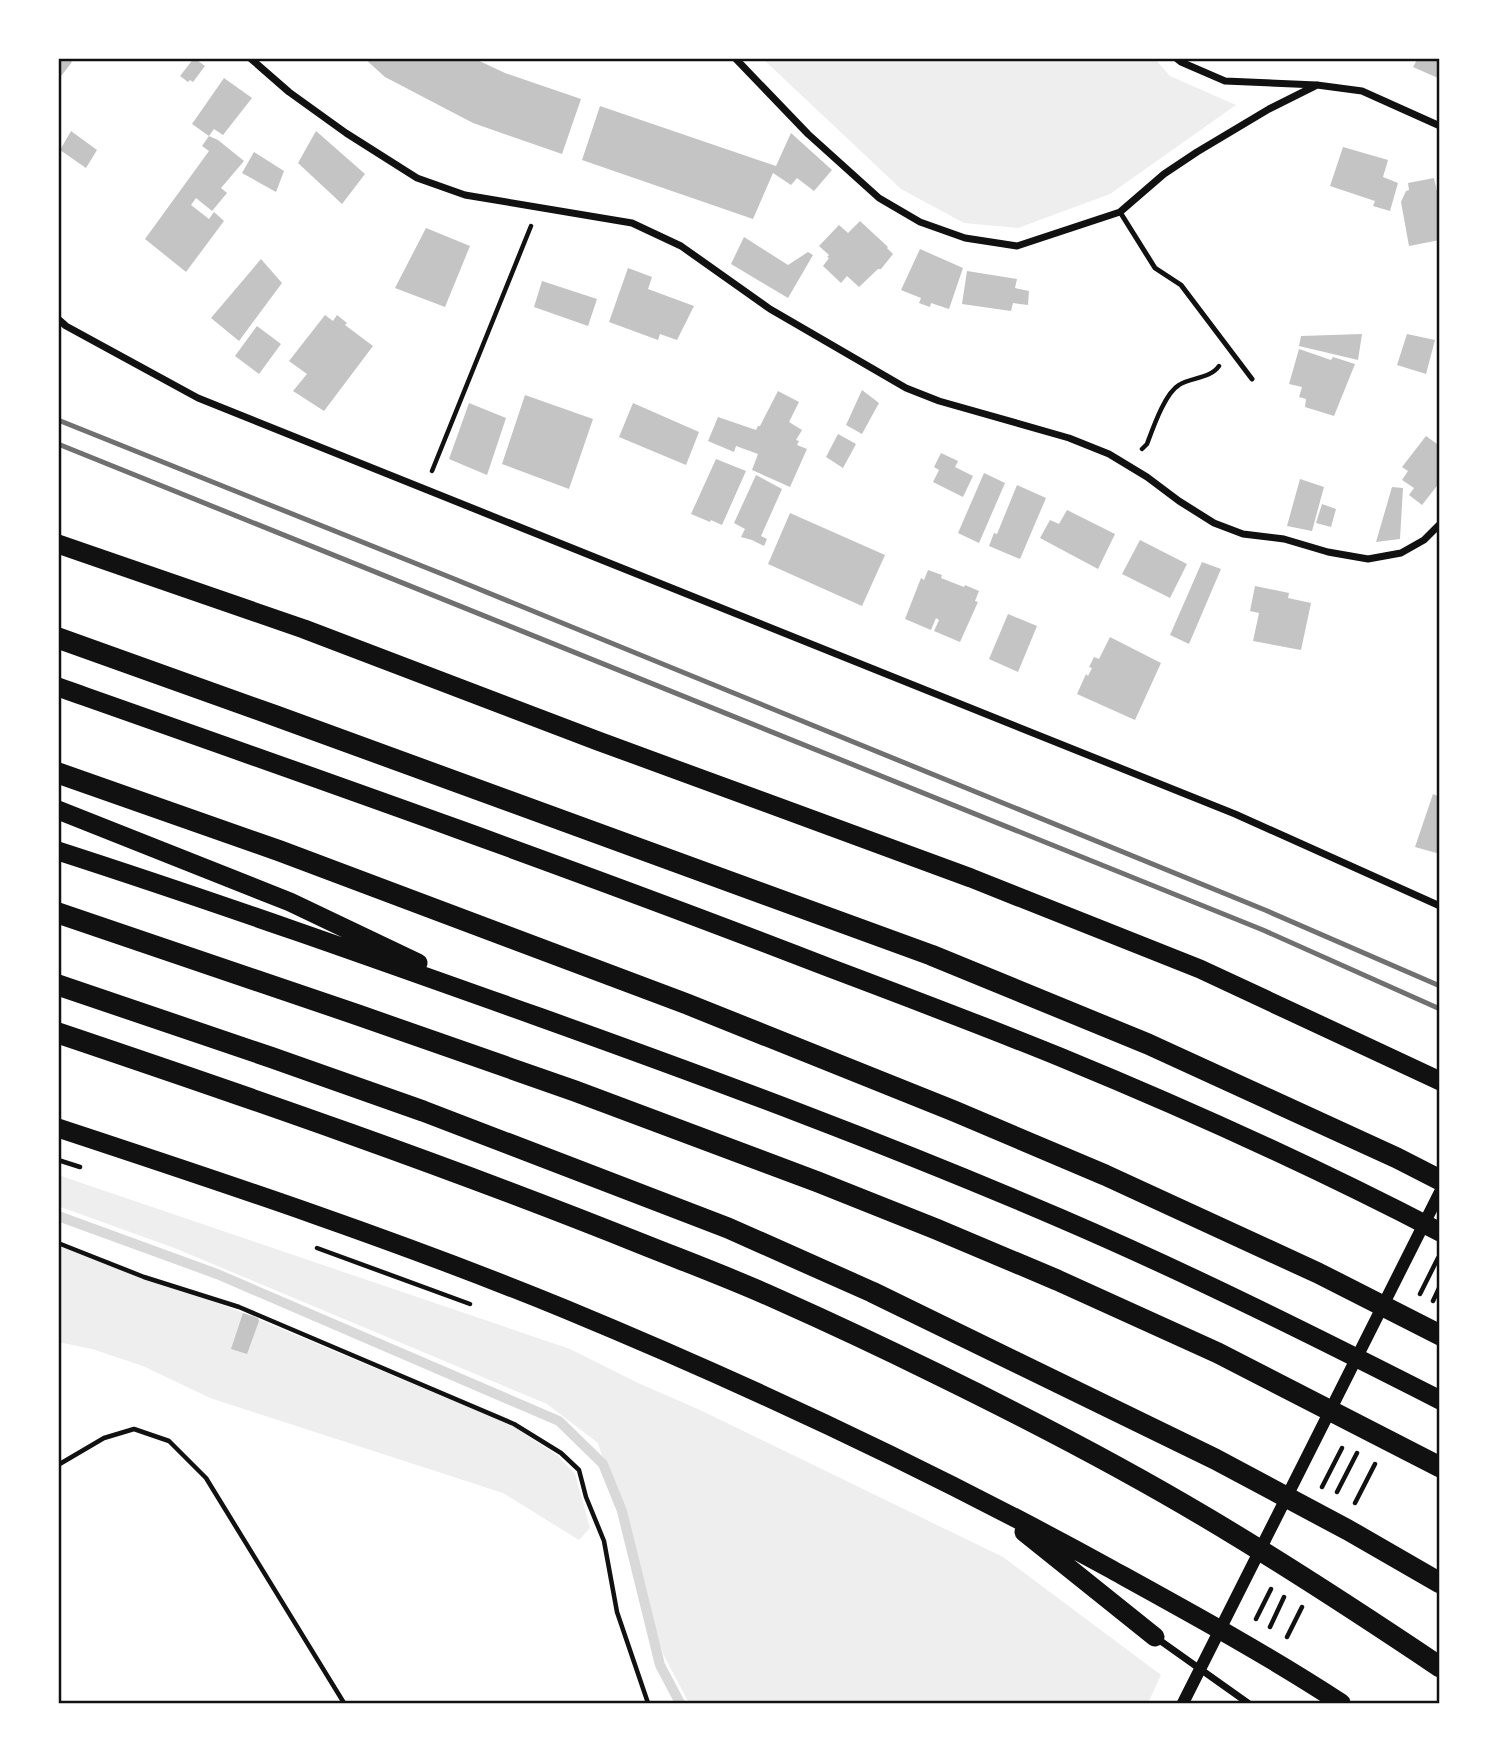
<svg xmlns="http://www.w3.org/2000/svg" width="1498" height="1761" font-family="'Nunito Sans',sans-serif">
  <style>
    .green { fill: #eee }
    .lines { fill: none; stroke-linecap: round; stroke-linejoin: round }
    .stream { stroke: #d9d9d9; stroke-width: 10 }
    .building { fill: #c4c4c4 }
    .path { stroke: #111; stroke-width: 4.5 }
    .service { stroke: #111; stroke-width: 5 }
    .minor { stroke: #111; stroke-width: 7 }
    .tertiary { stroke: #111; stroke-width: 12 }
    .trunk { stroke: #111; stroke-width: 19 }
    .motorway { stroke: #111; stroke-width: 21 }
    .rail { stroke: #707070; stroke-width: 5 }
    .neatline { fill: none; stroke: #111; stroke-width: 2.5 }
  </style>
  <rect width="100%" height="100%" fill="#fff"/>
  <path class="green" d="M762,58H1154L1170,76L1236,105L1110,194L1018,228L964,223L901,189Z
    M58,1175L570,1349L638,1383L698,1409L1003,1557L1161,1675L1148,1703H689L663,1654L598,1443L547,1404L177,1249L58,1206Z
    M58,1246L234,1309L511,1425L558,1456L575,1474L590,1528L579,1540L503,1493L210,1398L143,1366L92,1349L58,1342Z"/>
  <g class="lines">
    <path class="stream" d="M58,1216L217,1274L559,1421L603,1464L622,1511L660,1665L680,1703"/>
  </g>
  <path class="building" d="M58,58H68L72,62L58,80Z
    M194,58L205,66L193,82L190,80L188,82L180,76Z
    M364,58H473L505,73L581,99L562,154L473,123L385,77Z
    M1418,58H1440V74L1438,78L1413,67Z
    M224,78L252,98L223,135L214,129L209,136L192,124Z
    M600,106L776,166L791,133L832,170L814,191L797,178L791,185L773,173L753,219L582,160Z
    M71,131L97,150L86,168L60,150Z
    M316,131L365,174L342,204L298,163Z
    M209,136L218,140L244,161L221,188L227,193L212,211L196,198L191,205L209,219L214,212L224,221L186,272L145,239L209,151L202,146Z
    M1343,147L1388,160L1383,177L1398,183L1390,211L1373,206L1375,201L1330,186Z
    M254,152L284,171L276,192L242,173Z
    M1434,178L1438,196L1440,195V240L1409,246L1401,202L1406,191L1409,190L1408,183Z
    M860,221L888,247L887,248L893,254L881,269H878L859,287L847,276L841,283L823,266L829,258L827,257L829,255L819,246L839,225L848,233Z
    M426,228L470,246L445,307L395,288Z
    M744,237L788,265L808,252L813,255L788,298L731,264Z
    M920,249L963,268L949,309L931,303L930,307L919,303L921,298L901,290Z
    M261,259L282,283L239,341L211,318Z
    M628,268L652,277L648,289L694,306L677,340L660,334L658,340L609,322Z
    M967,271L1017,279L1015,288L1029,291L1028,305L1013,303L1011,311L962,304Z
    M542,281L597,299L588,326L534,307Z
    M325,315L333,321L337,315L347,323L345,325L373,346L324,411L293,391L307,374L289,361Z
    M257,326L281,344L259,374L235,356Z
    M1362,334L1358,360L1299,346L1301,336Z
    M1407,334L1435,340L1426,374L1397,365Z
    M1299,349L1331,360L1333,357L1355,364L1334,416L1305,407L1306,399L1299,397L1302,387L1289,384Z
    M862,390L879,403L862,434L846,425Z
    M778,391L799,402L789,422L802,430L796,440L799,441L797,445L807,449L790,487L752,470L758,454L736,446L734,452L708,441L718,417L756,430L758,426H760Z
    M525,395L593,419L569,489L502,464Z
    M469,403L506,418L487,475L449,459Z
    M633,403L699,432L686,465L619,437Z
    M838,434L856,444L843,468L826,457Z
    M1426,436L1440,446V482L1422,505L1409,495L1414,488L1402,480L1408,471L1402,467Z
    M941,453L958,461L955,467L973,476L963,497L933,482L939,470L934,467Z
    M716,459L746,471L722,525L711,520L710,522L691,514Z
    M984,473L1005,483L979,543L958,533Z
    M756,475L782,489L761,536L767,539L764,546L752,540L741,537L745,529L734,523Z
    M1300,479L1324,487L1312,531L1287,526Z
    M1017,485L1046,498L1020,559L989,546L994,533L997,534Z
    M1392,487L1403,488L1400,539L1376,542Z
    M1322,504L1336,509L1331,527L1316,523Z
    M1067,510L1115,534L1098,569L1040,538L1050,520L1059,524Z
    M790,513L885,555L862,606L768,564Z
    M1140,540L1187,564L1170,598L1122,574Z
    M1202,562L1221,569L1189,644L1170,635Z
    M928,570L942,575L941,578L964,587L965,585L979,591L975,601L978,602L960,642L934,631L939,620L936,618L931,630L905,619L921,578L924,580Z
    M1255,586L1289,593L1288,598L1311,603L1301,650L1253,641L1259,613L1250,611Z
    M1008,614L1037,626L1018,672L989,659Z
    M1110,637L1161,663L1135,720L1077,694L1086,674L1088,676L1092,668L1089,667L1094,657L1099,659Z
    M1433,794L1440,797V854L1415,847Z
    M243,1313L258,1318L259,1321L247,1354L231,1349Z"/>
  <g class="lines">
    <path class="path" d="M1142,449L1147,444C1153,428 1165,393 1179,385C1191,377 1210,379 1219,366
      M432,471L531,226
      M58,1160L80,1167
      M58,1243L144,1277L239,1307L514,1424L561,1453L579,1470L586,1497L604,1541L617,1612L648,1703
      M317,1248L470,1304
      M1420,1294L1438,1258
      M1433,1301L1440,1286
      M58,1465L104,1438L134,1429L169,1441L206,1478L344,1703
      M1322,1487L1342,1448
      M1337,1492L1357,1453
      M1355,1503L1375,1464
      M1256,1619L1271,1589
      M1270,1627L1284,1597
      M1287,1637L1302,1607"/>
    <path class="service" d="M1120,212L1155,268L1181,285L1252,379"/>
    <path class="minor" d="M250,58L289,92L346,133L417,178L465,195L632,223L681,246L770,309L906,388L939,401L1069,438L1109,454L1147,477L1179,501L1214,523L1243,534L1284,539L1328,552L1368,559L1401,553L1424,540L1440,524
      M735,58L808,134L879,198L920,222L965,238L1017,246L1120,212L1164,174L1197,152L1269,109L1317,85
      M1176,58L1181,62L1225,81L1317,85L1362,91L1440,126
      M58,319L66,326L198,398L1235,814L1440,906
      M1155,1637L1248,1703"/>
    <path class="tertiary" d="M1183,1703L1440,1192"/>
    <path class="trunk" d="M58,544L304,629L598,741L971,878L1200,969L1440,1081
      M58,687C316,778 575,869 830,968C907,997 984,1026 1060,1057C1189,1110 1317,1168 1440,1232
      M58,810L290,902L418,963
      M58,851C219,903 379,960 539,1017C715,1080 890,1145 1062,1219C1190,1274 1316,1337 1440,1400
      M58,1128C228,1184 399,1241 565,1309C751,1386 932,1471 1109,1568C1187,1611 1266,1654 1341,1703
      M1024,1532L1155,1637"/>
    <path class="motorway" d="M58,638L276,716L931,955L1148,1044L1397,1158L1440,1180
      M58,773L280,851L687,1004L954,1111L1105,1175L1318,1273L1440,1335
      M58,913L358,1015L575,1091L818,1182L936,1229L1057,1280L1218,1353L1440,1467
      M58,985L270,1057L423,1111L728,1228L872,1292L1215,1459L1348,1530L1440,1583
      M58,1033C254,1099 450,1167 642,1244C687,1262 733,1279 777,1299C831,1323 884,1348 937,1374C1029,1419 1120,1466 1207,1518C1286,1565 1364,1616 1440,1667"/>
    <path class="rail" d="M58,420L452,578L1265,910L1440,986
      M58,444L1263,930L1440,1009"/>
  </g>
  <rect width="1498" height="1761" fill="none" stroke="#ffffff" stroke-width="119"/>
  <rect x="60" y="60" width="1378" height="1642" class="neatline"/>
</svg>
